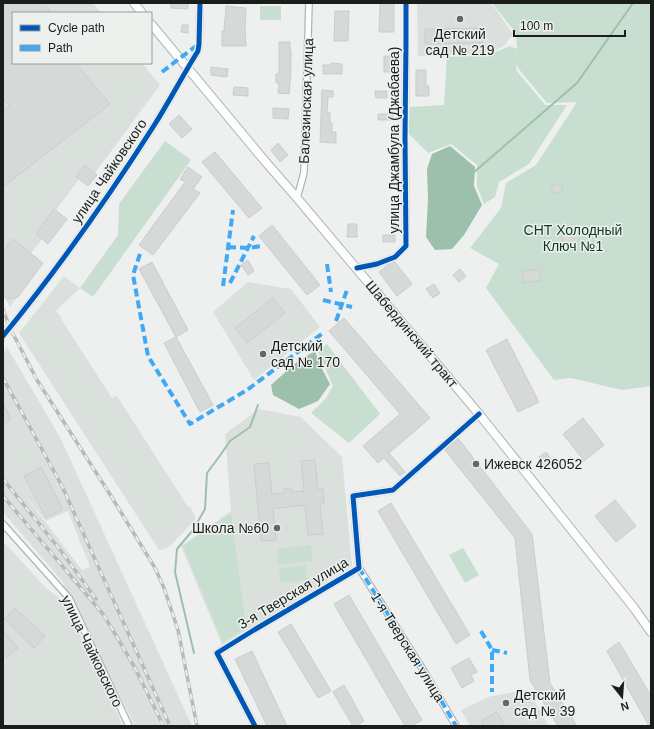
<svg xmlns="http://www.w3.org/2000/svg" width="654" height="729" font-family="Helvetica,sans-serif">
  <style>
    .built { fill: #dae1dd; fill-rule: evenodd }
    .green { fill: #c7ded1 }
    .water { fill: #9cc0ac }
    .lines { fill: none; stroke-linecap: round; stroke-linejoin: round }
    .stream { stroke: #9cc0ac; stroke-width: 2 }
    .building { fill: #d7d9d8; stroke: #cbcdcc }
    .street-casing { stroke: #b3b5b4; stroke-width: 8 }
    .secondary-casing { stroke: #b3b5b4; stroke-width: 10 }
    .street { stroke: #fcfdfd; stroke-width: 5.5 }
    .secondary { stroke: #fcfdfd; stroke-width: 8 }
    .rail-casing { stroke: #b8b9b9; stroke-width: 3.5 }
    .rail { stroke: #edf1ee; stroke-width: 2; stroke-dasharray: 6; stroke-linecap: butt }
    .quiet { stroke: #3fa9f5; stroke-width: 4; stroke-dasharray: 8 4; stroke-linecap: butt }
    .cycleway-casing { stroke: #edf1ee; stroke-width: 8 }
    .cycleway { stroke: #0057b8; stroke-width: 5 }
    .poi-dot { fill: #656766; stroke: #edf1ee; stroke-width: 1.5 }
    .labels { text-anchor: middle; stroke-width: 3; stroke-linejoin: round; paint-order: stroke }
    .poi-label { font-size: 14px; fill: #1b1d1c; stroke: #edf1ee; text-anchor: start }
    .street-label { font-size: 14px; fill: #1b1d1c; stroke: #edf1ee }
    .park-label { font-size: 14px; fill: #0e3824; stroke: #edf1ee }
  </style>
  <rect width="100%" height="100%" fill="#eef0ef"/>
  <path class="built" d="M3,3H93L101,13H13V63H142L160,85L95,173L85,166L76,177L79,179L56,210L54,209L36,234L42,239L31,253L43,263L10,307L3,293Z
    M417,3H491L513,34L505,45L491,53L418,56Z
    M64,276L80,288L56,311L62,318L61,319L112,398L117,396L188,507L190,506L196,519L171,545L165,549L159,550L19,333Z
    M248,282L291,289L320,327L254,380L213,312Z
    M7,347L61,439L192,726H135L62,581L3,512V352ZM20,489L46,521L68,511L90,567L82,570Z
    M259,409L301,417L342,457L352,566L222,645L181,546L231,511L225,434Z
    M3,541L47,589L63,601L99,673L123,726H3Z
    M528,690L549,726H470L461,710L491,696Z"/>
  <path class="green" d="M492,3H651V386L622,390L571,378L554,380L486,288L499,264L470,248L501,208L506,183L536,165L577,102L547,103L518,68L517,63L516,70L545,105H567L529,164L499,182L495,197L484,204L477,186V165L451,144L428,153L408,133L410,107L444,105L447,57L489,55L510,46L517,49L516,33Z
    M260,6H281V20H260Z
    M165,141L191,160L93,297L80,288L118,235L119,204Z
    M327,344L380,414L349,443L311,413L326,398L333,386L318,352Z
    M231,513L246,628L223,642L183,546Z
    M311,545L313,561L278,565L277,549Z
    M463,548L479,575L465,583L449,555Z
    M306,565L307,580L280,582L279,568Z"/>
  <path class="water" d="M450,146L475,167L474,186L482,205L464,235L452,249L435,250L426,237L428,200L427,169L432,154Z
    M315,351L321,367L330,384L318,401L299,409L273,395L271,385L298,361Z"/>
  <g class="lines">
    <path class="stream" d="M473,173L577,83L633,3
      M194,653L175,572L177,549L193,530L205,509L207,473L219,457L230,441L250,427L258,405"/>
  </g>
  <path class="building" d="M3,3H44L51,13H13V63H75L110,104L3,187V111L10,106L3,99Z
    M171,3H188V9L171,8Z
    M380,3H394V32H379Z
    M226,6L246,8L245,31L246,46H222V31H224Z
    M335,11H349L348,41H334Z
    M182,25H188V33L181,32Z
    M483,28V43L425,44V29Z
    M279,42H290V50H291V70L289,94L278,93L279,83H276V74H279Z
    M384,56H395V72H384Z
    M331,63L342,64V74H323V65H331Z
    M211,67L228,69L227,77L211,75Z
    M416,70H426V86H429V96H416Z
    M234,87L248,88V96L233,95Z
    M322,90L333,91V97H328L327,113H330V123H332V132H336V143L320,142Z
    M375,91H387V98H376Z
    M273,108L289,109L288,119L273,118Z
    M378,114H393V120H378Z
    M179,115L192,129L182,138L169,124Z
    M278,143L288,155L280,162L271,150Z
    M215,152L262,208L249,218L202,162Z
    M85,165L97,175L88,186L76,177Z
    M188,167L202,177L193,189L200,193L153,255L139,245L185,182L180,179Z
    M552,185H562V193H552Z
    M54,209L67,219L48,244L36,234Z
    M348,224H357V237H347Z
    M272,225L320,285L307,295L259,236Z
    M563,232H579V242H563Z
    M383,235H395V242H383Z
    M13,239L43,263L18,297L6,299L3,293V251Z
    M248,260L254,271L248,275L241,265Z
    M152,262L188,330L176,337L213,405L200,412L164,343L176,337L139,269Z
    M395,262L412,284L397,296L379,272L390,263Z
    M460,269L466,276L459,282L453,275Z
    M539,269L541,280L524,283L523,271Z
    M434,284L440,293L433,298L426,289Z
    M273,298L285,313L247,343L235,328Z
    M344,318L430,418L389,453L405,472L400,476L384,458L378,463L363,446L400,414L329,331Z
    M507,339L539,402L518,412L486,350Z
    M3,404L11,419L3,424Z
    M583,418L604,445L584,461L563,434Z
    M458,438L532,534L550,683L577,726H558L530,680L515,538L445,450Z
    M546,452L553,462L546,467L539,457Z
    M315,460L318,489L323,488L324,504H320L323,534L308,535L305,505L273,509L276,540L261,541L254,464L269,463L272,494L284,493V489H292V492L304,491L301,461Z
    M41,467L63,509L46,518L24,476Z
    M615,500L636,526L616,542L595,516Z
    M391,503L470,635L456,644L378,511Z
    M349,595L422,720L411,726H405L334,604Z
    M15,608L45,636L34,648L4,619Z
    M291,624L331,691L318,698L278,632Z
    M3,631L18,648L7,657L3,653Z
    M619,642L651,696V726H649L607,651Z
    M252,651L287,726H267L235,659Z
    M469,658L477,672L471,675L474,681L462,688L451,668Z
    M344,685L364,721L356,726H353L333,692Z
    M497,712L505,726H484L481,721Z"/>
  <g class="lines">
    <g class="street-casing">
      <path id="street" d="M297,198L302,180L304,172L309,3
        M357,268L377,264L395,257L406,246L405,138L406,41V3
        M3,336C58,269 108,198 155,124C170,100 183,75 198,51L199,44L200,3
        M3,524L69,598L129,726
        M359,568L425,673L456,726
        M255,726L217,653L254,630L359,568L353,496L393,490L479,414"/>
    </g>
    <g class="secondary-casing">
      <path id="secondary" d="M134,3L142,13
        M151,24L264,160L297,198L479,414L634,608L651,632"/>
    </g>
    <use href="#street" class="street"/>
    <use href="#secondary" class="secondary"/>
    <g class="rail-casing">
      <path id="rail" d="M3,309L10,328L37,380L111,496L155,568L164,588L178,630L197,726
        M3,378L62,486L170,726
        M3,479L61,551L96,599
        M3,496L103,614L117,637L135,668L163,725"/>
    </g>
    <use href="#rail" class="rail"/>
    <path class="quiet" d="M162,72L180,58L199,44
      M228,247L248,248L262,246
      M140,254L133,275L148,356L190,424L247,390L323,333
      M327,264L331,292
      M230,283L254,236
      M223,286L233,210
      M323,300L352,307
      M336,321L347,290
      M359,568L425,673L456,726
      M481,631L492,650V692
      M492,650L507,653"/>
    <g class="cycleway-casing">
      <path id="cycleway" d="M357,268L377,264L395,257L406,246L405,138L406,41V3
        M3,336C58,269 108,198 155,124C170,100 183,75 198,51L199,44L200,3
        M255,726L217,653L254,630L359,568L353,496L393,490L479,414"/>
    </g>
    <use href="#cycleway" class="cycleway"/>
  </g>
  <g class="poi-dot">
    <circle cx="460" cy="19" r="4"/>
    <circle cx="263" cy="354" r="4"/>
    <circle cx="476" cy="464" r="4"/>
    <circle cx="277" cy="528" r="4"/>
    <circle cx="506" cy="703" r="4"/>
  </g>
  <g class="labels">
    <g class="poi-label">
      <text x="460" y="39" text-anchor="middle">Детский<tspan x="460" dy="16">сад № 219</tspan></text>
      <text x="271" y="351">Детский<tspan x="271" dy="16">сад № 170</tspan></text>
      <text x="484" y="469">Ижевск 426052</text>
      <text x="269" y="533" text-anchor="end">Школа №60</text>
      <text x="514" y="700">Детский<tspan x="514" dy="16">сад № 39</tspan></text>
    </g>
    <g class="street-label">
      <text transform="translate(306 101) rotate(-88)" y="5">Балезинская улица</text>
      <text transform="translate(394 140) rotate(-90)" y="5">улица Джамбула (Джабаева)</text>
      <text transform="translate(109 171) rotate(-56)" y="5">улица Чайковского</text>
      <text transform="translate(412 334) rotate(50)" y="5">Шабердинский тракт</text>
      <text transform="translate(293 593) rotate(-31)" y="5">3-я Тверская улица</text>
      <text transform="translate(408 647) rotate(58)" y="5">1-я Тверская улица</text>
      <text transform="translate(92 651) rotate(64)" y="5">улица Чайковского</text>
    </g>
    <g class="park-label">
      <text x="573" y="235">СНТ Холодный<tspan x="573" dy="16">Ключ №1</tspan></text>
    </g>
  </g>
  <rect width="654" height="729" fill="none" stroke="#1b1d1c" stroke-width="8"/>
  <rect x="12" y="12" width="140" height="52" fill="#edf1ee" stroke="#999c9a"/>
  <rect x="20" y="25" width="20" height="6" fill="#0057b8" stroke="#999c9a"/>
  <text x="48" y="32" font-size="12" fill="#1b1d1c">Cycle path</text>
  <rect x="20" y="45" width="20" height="6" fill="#3fa9f5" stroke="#999c9a"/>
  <text x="48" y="52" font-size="12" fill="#1b1d1c">Path</text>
  <g transform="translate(622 697) rotate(163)" stroke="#edf1ee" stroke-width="3" paint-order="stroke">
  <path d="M0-3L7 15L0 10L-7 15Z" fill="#1b1d1c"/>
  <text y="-6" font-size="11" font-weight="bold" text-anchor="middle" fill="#1b1d1c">N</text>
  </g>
  <path d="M514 30v6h111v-6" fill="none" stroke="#1b1d1c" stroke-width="2"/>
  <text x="520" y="30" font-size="12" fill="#1b1d1c" stroke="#edf1ee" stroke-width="3" paint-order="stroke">100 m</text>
</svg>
